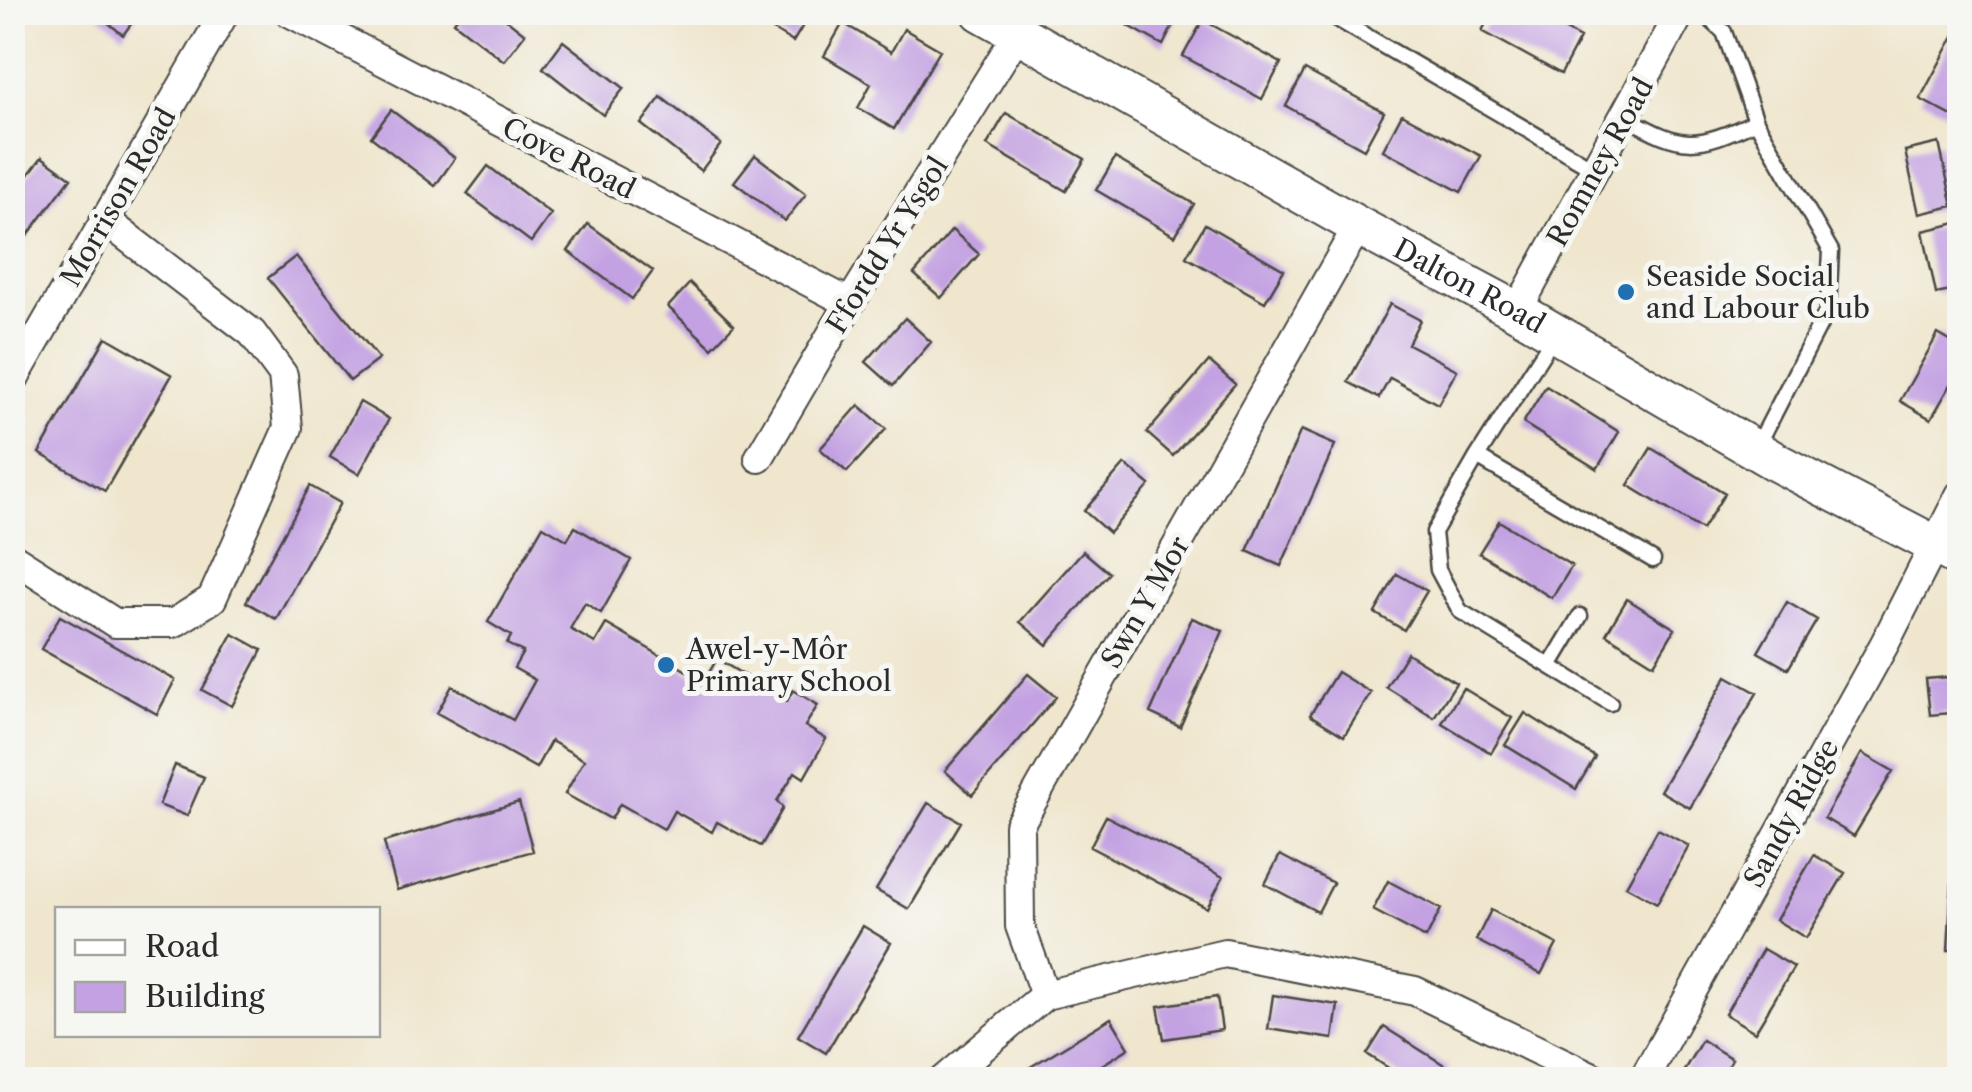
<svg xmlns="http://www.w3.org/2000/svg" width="1972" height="1092" font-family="'Libre Caslon Text',serif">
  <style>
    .building { fill: #c3a1e2 }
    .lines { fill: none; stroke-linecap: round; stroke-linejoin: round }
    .lane-casing { stroke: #484743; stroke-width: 19 }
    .street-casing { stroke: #484743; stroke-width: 32 }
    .secondary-casing { stroke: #484743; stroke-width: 42 }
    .lane { stroke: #fff; stroke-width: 14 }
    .street { stroke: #fff; stroke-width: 28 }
    .secondary { stroke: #fff; stroke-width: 38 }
    .poi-dot { fill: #1f6fb2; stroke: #f6f6f2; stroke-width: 4 }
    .labels { text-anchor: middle; stroke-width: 10; stroke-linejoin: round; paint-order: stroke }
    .street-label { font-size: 28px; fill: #2b2b2b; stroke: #f6f6f2 }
    .poi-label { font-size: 28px; fill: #2b2b2b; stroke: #f6f6f2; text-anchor: start }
  </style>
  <rect width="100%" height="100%" fill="#f6f6f2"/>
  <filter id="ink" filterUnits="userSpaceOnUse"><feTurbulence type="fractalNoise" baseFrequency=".01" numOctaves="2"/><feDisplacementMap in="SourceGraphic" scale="20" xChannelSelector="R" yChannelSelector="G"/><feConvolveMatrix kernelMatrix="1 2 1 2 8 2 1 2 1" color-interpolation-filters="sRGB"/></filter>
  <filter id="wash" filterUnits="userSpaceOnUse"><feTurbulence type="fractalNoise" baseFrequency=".0048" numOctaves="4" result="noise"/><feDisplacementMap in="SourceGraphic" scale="40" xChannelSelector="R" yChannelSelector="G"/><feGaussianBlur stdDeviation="2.25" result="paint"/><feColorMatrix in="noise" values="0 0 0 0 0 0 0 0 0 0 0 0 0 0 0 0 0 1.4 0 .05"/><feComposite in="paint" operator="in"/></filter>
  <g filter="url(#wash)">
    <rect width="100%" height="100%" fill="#efe6cd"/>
    <g id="blocks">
      <path class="building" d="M95,12H140L123,35Z
        M461,12H497L525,34L504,61L454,22Z
        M744,12H811L793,42Z
        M1104,12H1180L1163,45Z
        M1492,12H1533L1580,38L1561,74L1482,31Z
        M1203,20L1281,63L1262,99L1183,56Z
        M843,23L891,52L904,29L940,50L894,129L858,108L871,84L824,56Z
        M1960,25V101L1952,116L1920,99Z
        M563,41L624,88L603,115L543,68Z
        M1305,70L1384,112L1364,149L1286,106Z
        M661,97L721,144L701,171L641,124Z
        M391,110L455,158L435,186L371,137Z
        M1006,113L1085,159L1066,191L987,145Z
        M1402,114L1481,156L1461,192L1383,150Z
        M1939,143L1953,206L1919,214L1905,151Z
        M755,155L806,194L785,221L734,182Z
        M42,157L71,178L12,256V196Z
        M1115,158L1194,204L1175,236L1096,190Z
        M488,166L551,214L531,242L467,194Z
        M1957,223L1960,289L1936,294L1923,231Z
        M588,224L653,271L632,299L568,251Z
        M1205,224L1284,270L1265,302L1186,257Z
        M952,230L979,254L941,298L914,274Z
        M296,256L379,359L350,381L268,278Z
        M690,283L734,325L712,348L668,307Z
        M1390,304L1420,320L1408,344L1457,370L1438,404L1390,378L1379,398L1348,382Z
        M905,318L931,342L893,386L866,362Z
        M1938,334L1960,347V369L1931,419L1900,401Z
        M106,337L172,375L105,491L39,453Z
        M1209,361L1235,384L1173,456L1147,433Z
        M1546,386L1619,432L1597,469L1523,423Z
        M360,402L389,419L359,474L330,457Z
        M859,405L886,429L847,472L820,449Z
        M1301,430L1335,445L1281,566L1247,551Z
        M1651,448L1725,493L1702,530L1628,485Z
        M1125,464L1150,485L1109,533L1084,511Z
        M310,486L340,503L276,619L246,602Z
        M1499,521L1572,566L1552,598L1479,553Z
        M543,526L567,540L575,527L631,560L601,613L585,603L570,629L595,643L606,624L704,681L717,659L787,701L793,690L818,705L805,726L826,739L804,778L795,772L777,801L783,808L761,846L717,822L712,832L674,811L664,829L620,804L611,819L565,794L584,760L551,741L536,768L437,713L452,686L513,720L535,680L514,668L523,652L507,644L511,636L488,622Z
        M1083,551L1109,573L1047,645L1020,622Z
        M1397,574L1427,591L1404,630L1375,613Z
        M1627,599L1675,629L1654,664L1606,634Z
        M1787,602L1817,620L1788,669L1758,652Z
        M60,616L175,680L157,714L41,649Z
        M1192,618L1223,631L1180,727L1150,713Z
        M233,634L262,650L232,706L202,690Z
        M1407,653L1456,683L1434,717L1386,687Z
        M1337,672L1371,693L1344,736L1310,715Z
        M1028,674L1056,697L972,795L945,771Z
        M1727,676L1757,693L1690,808L1660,791Z
        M1960,676V712L1930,715L1926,679Z
        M1463,688L1512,718L1491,753L1442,723Z
        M1525,713L1595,757L1576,789L1505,745Z
        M1862,753L1893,771L1854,836L1824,818Z
        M175,765L204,777L187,816L159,805Z
        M519,802L533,851L397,890L384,842Z
        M928,803L961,822L909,909L876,890Z
        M1106,816L1223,877L1207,908L1090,847Z
        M1658,829L1689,846L1657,903L1626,886Z
        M1280,855L1333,883L1318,912L1265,884Z
        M1814,855L1845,873L1806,938L1776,920Z
        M1953,861L1960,862V950H1948Z
        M1388,881L1441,909L1426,938L1373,910Z
        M1491,910L1557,944L1541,974L1476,940Z
        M863,926L891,943L826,1053L798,1036Z
        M1763,949L1794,967L1755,1032L1725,1014Z
        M1273,995L1338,1005L1333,1039L1268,1029Z
        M1217,997L1222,1030L1164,1039L1158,1006Z
        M1111,1018L1129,1048L1078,1080H1009Z
        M1384,1027L1449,1068L1442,1080H1407L1367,1054Z
        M1702,1040L1732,1059L1719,1080H1678Z"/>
    </g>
  </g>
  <g filter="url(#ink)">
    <use href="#blocks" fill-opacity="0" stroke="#484743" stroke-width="2.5"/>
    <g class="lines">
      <g class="lane-casing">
        <path id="lane" d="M1325,12L1596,170
          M1702,12L1724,32L1756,121L1831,251L1828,309L1756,449
          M1626,117C1683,150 1696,149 1756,121
          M1554,336L1477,457L1434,532L1438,570L1460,611L1610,703
          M1477,457L1653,560
          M1550,666L1580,616"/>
      </g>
      <g class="street-casing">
        <path id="street" d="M289,12L850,303
          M1517,311L1681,12
          M12,382L225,12
          M759,458L850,303L1018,33
          M12,557L115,623H174L212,599L288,428L283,375L252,333L105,220
          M1045,995L1020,926L1019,825L1358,226
          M944,1080L1045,995L1225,953L1415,991L1599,1080
          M1643,1080L1885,643L1960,495"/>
      </g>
      <g class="secondary-casing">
        <g id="secondary">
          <path id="s1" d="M981,12L1358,226L1517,311L1776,462L1960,558"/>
        </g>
      </g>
      <use href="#lane" class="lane"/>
      <use href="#street" class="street"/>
      <use href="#secondary" class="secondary"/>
    </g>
  </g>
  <g class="poi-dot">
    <circle cx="1626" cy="292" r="10"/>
    <circle cx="666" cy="665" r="10"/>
  </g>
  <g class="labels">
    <g class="street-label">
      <text transform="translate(569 158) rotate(27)" y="10">Cove Road</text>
      <text transform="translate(1600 162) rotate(-61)" y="10">Romney Road</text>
      <text transform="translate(118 197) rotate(-60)" y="10">Morrison Road</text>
      <text transform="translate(887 245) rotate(-58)" y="10">Ffordd Yr Ysgol</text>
      <text dy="10" stroke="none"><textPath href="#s1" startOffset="560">Dalton Road</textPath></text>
      <text transform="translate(1145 602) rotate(-60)" y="10">Swn Y Mor</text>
      <text transform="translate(1791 813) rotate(-61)" y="10">Sandy Ridge</text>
    </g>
    <g class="poi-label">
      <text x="1646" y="286">Seaside Social<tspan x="1646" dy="32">and Labour Club</tspan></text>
      <text x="686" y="659">Awel-y-Môr<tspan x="686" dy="32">Primary School</tspan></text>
    </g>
  </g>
  <rect width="1972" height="1092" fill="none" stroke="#f6f6f2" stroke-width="50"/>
  <rect x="55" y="907" width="325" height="130" fill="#f6f6f2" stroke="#a5a5a2" stroke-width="2.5"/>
  <rect x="75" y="940" width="50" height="15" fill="#ffffff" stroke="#a5a5a2" stroke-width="2.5"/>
  <text x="145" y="957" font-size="30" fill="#2b2b2b">Road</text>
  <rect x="75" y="982" width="50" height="30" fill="#c3a1e2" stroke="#a5a5a2" stroke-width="2.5"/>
  <text x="145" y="1007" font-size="30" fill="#2b2b2b">Building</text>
</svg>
